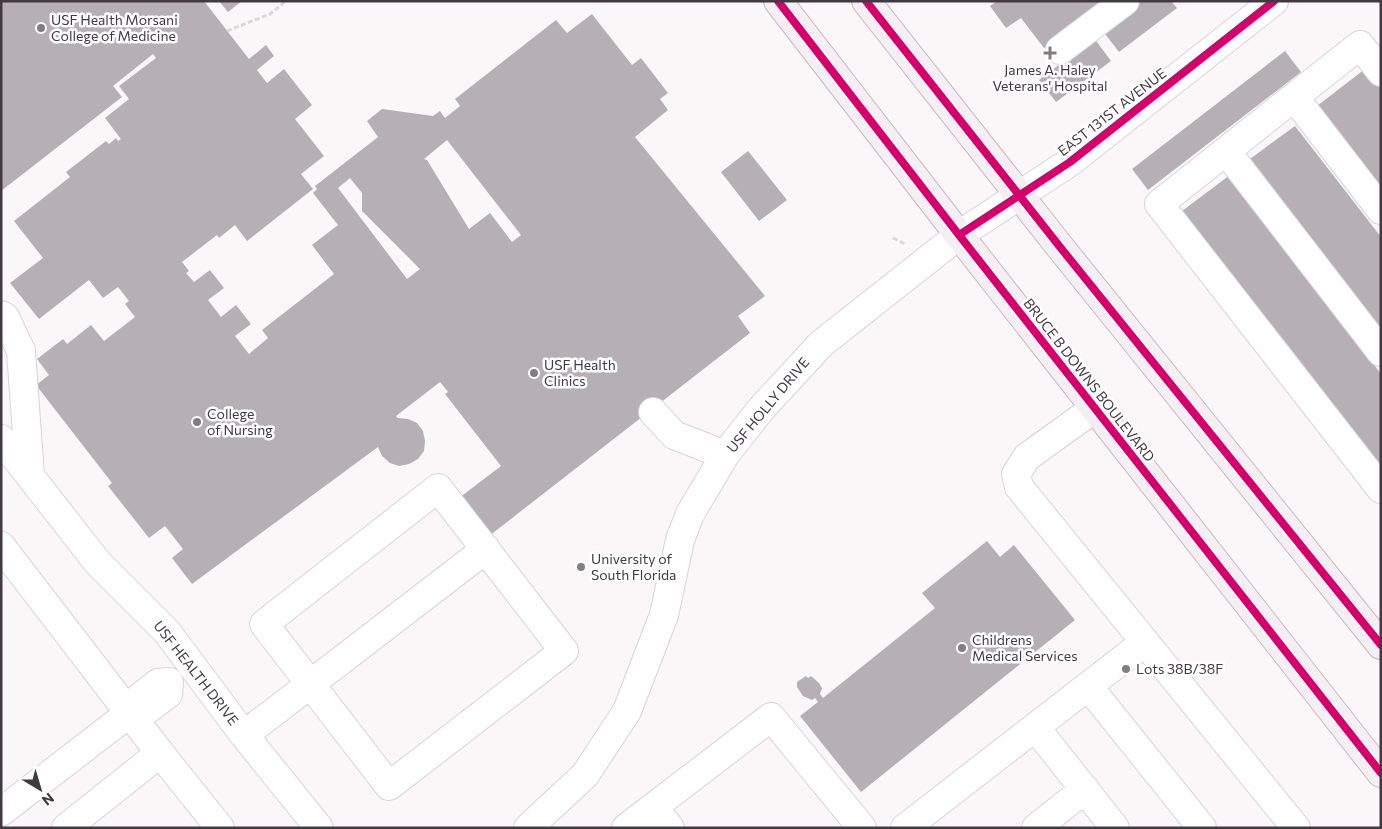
<svg xmlns="http://www.w3.org/2000/svg" width="1382" height="829" font-family="Commissioner,sans-serif">
  <style>
    .building { fill: #b6afb3; fill-rule: evenodd }
    .lines { fill: none; stroke-linecap: round; stroke-linejoin: round }
    .minor-casing { stroke: #dad3d8; stroke-width: 30 }
    .major-casing { stroke: #c7bac4; stroke-width: 30 }
    .path { stroke: #dad8da; stroke-width: 3; stroke-dasharray: 5 2.5; stroke-linecap: butt }
    .minor { stroke: #fefefe; stroke-width: 28 }
    .major { stroke: #f5eef3; stroke-width: 28 }
    .cycleway-casing { stroke: #fff; stroke-width: 11 }
    .cycleway { stroke: #d6006c; stroke-width: 8 }
    .poi-dot { fill: #837c81; stroke: #fff; stroke-width: 2 }
    .labels { text-anchor: middle; stroke-width: 5; stroke-linejoin: round; paint-order: stroke }
    .poi-label { font-size: 14px; fill: #433941; stroke: #fff; text-anchor: start }
    .street-label { font-size: 14px; fill: #433941; stroke: #fff }
  </style>
  <rect width="100%" height="100%" fill="#fbf7f9"/>
  <path class="building" d="M1,1H204L249,59L266,45L274,56L257,70L267,83L284,69L312,105L295,119L324,156L301,174L313,189L247,241L235,225L219,238L217,235L182,262L189,271L186,273L194,282L210,270L224,288L208,300L221,317L236,305L251,324L235,336L249,354L268,338L262,330L334,274L312,245L338,225L313,193L317,189L315,186L378,137L367,121L382,109L433,116L440,111L445,118L460,106L455,99L556,20L567,33L592,14L632,65L641,58L668,93L660,99L668,110L635,137L765,296L738,316L750,333L489,536L459,498L501,466L445,394L448,392L440,382L396,416L398,418L408,419L417,423L423,431L425,441L424,451L418,459L409,464L399,466L390,463L382,456L378,447L192,584L172,558L183,549L165,526L149,538L108,486L112,483L36,385L49,375L37,359L63,339L67,344L91,325L104,341L135,317L125,304L129,301L118,287L103,298L89,280L39,319L10,283L43,258L14,221L70,177L66,172L106,141L109,144L116,138L118,141L121,139L105,118L129,99L119,86L156,58L153,54L113,86L122,97L1,191ZM447,140L521,235L512,242L490,213L469,229L427,160L424,159ZM350,178L362,193V211L420,269L407,279L338,188Z
    M219,1H242L228,12Z
    M997,1H1108L1044,48L1021,18L1006,28L990,6Z
    M1139,1H1171L1177,8L1119,52L1102,30Z
    M1094,38L1111,61L1056,102L1039,80Z
    M1285,51L1301,72L1148,190L1132,169Z
    M1365,69L1381,88V189L1317,106Z
    M1295,126L1381,237V330L1250,159Z
    M748,151L787,200L759,221L721,172Z
    M1230,175L1381,374V473L1182,211Z
    M987,541L1000,557L1014,545L1075,620L861,792L800,716L818,702L815,698L812,700L803,696L797,687V682L806,676L808,678L811,676L819,683L822,688L820,694L823,698L935,608L922,593Z"/>
  <g class="lines">
    <g class="minor-casing">
      <path id="minor" d="M1060,50L1125,1
        M1381,72L1360,45L1159,204L1381,489
        M1294,97L1381,210
        M1226,151L1381,352
        M1,315L5,317L21,351L30,476
        M1095,408L1027,457L1016,474L1019,487L1296,828
        M653,412L674,435L725,455
        M1,439L98,563L167,632L244,735L319,828
        M438,488L564,651L389,786L264,624Z
        M1,546L160,753L66,828
        M169,682L168,694L148,709L140,705L139,698L158,683Z
        M1088,686L1202,828
        M1035,727L1115,828
        M244,735L486,549
        M160,753L220,828
        M653,807L670,828
        M1,812L140,705
        M528,828L585,775L627,711L664,615L680,540L690,514L725,455L761,409L821,344L959,235L1070,162L1274,1
        M626,828L771,717L862,828
        M905,828L1145,642
        M1036,828L1085,789"/>
    </g>
    <g class="major-casing">
      <path id="major" d="M778,1L959,235L1381,773
        M866,1L1060,247L1381,645"/>
    </g>
    <path class="path" d="M227,31L270,14L286,1
      M893,238L905,244"/>
    <use href="#minor" class="minor"/>
    <use href="#major" class="major"/>
    <g class="cycleway-casing">
      <path id="cycleway" d="M778,1L959,235L1381,773
        M866,1L1060,247L1381,645
        M959,235L1070,162L1274,1"/>
    </g>
    <use href="#cycleway" class="cycleway"/>
  </g>
  <g class="poi-dot">
    <circle cx="41" cy="28" r="5"/>
    <path d="M1047.5 45.5h5v5h5v5h-5v5h-5v-5h-5v-5h5z"/>
    <circle cx="534" cy="373" r="5"/>
    <circle cx="197" cy="422" r="5"/>
    <circle cx="581" cy="567" r="5"/>
    <circle cx="962" cy="648" r="5"/>
    <circle cx="1126" cy="669" r="5"/>
  </g>
  <g class="labels">
    <g class="poi-label">
      <text x="51" y="25">USF Health Morsani<tspan x="51" dy="16">College of Medicine</tspan></text>
      <text x="1050" y="75" text-anchor="middle">James A. Haley<tspan x="1050" dy="16">Veterans' Hospital</tspan></text>
      <text x="544" y="370">USF Health<tspan x="544" dy="16">Clinics</tspan></text>
      <text x="207" y="419">College<tspan x="207" dy="16">of Nursing</tspan></text>
      <text x="591" y="564">University of<tspan x="591" dy="16">South Florida</tspan></text>
      <text x="972" y="645">Childrens<tspan x="972" dy="16">Medical Services</tspan></text>
      <text x="1136" y="674">Lots 38B/38F</text>
    </g>
    <g class="street-label">
      <text transform="translate(1112 112) rotate(-38)" y="5">EAST 131ST AVENUE</text>
      <text transform="translate(1089 380) rotate(52)" y="5">BRUCE B DOWNS BOULEVARD</text>
      <text transform="translate(768 405) rotate(-50)" y="5">USF HOLLY DRIVE</text>
      <text transform="translate(196 673) rotate(52)" y="5">USF HEALTH DRIVE</text>
    </g>
  </g>
  <rect width="1382" height="829" fill="none" stroke="#433941" stroke-width="5"/>
  <g transform="translate(40 789) rotate(142)" stroke="#ffffff" stroke-width="4" paint-order="stroke">
  <path d="M0-4L9 19L0 12L-9 19Z" fill="#433941"/>
  <text y="-8" font-size="14" font-weight="bold" text-anchor="middle" fill="#433941">N</text>
  </g>
</svg>
